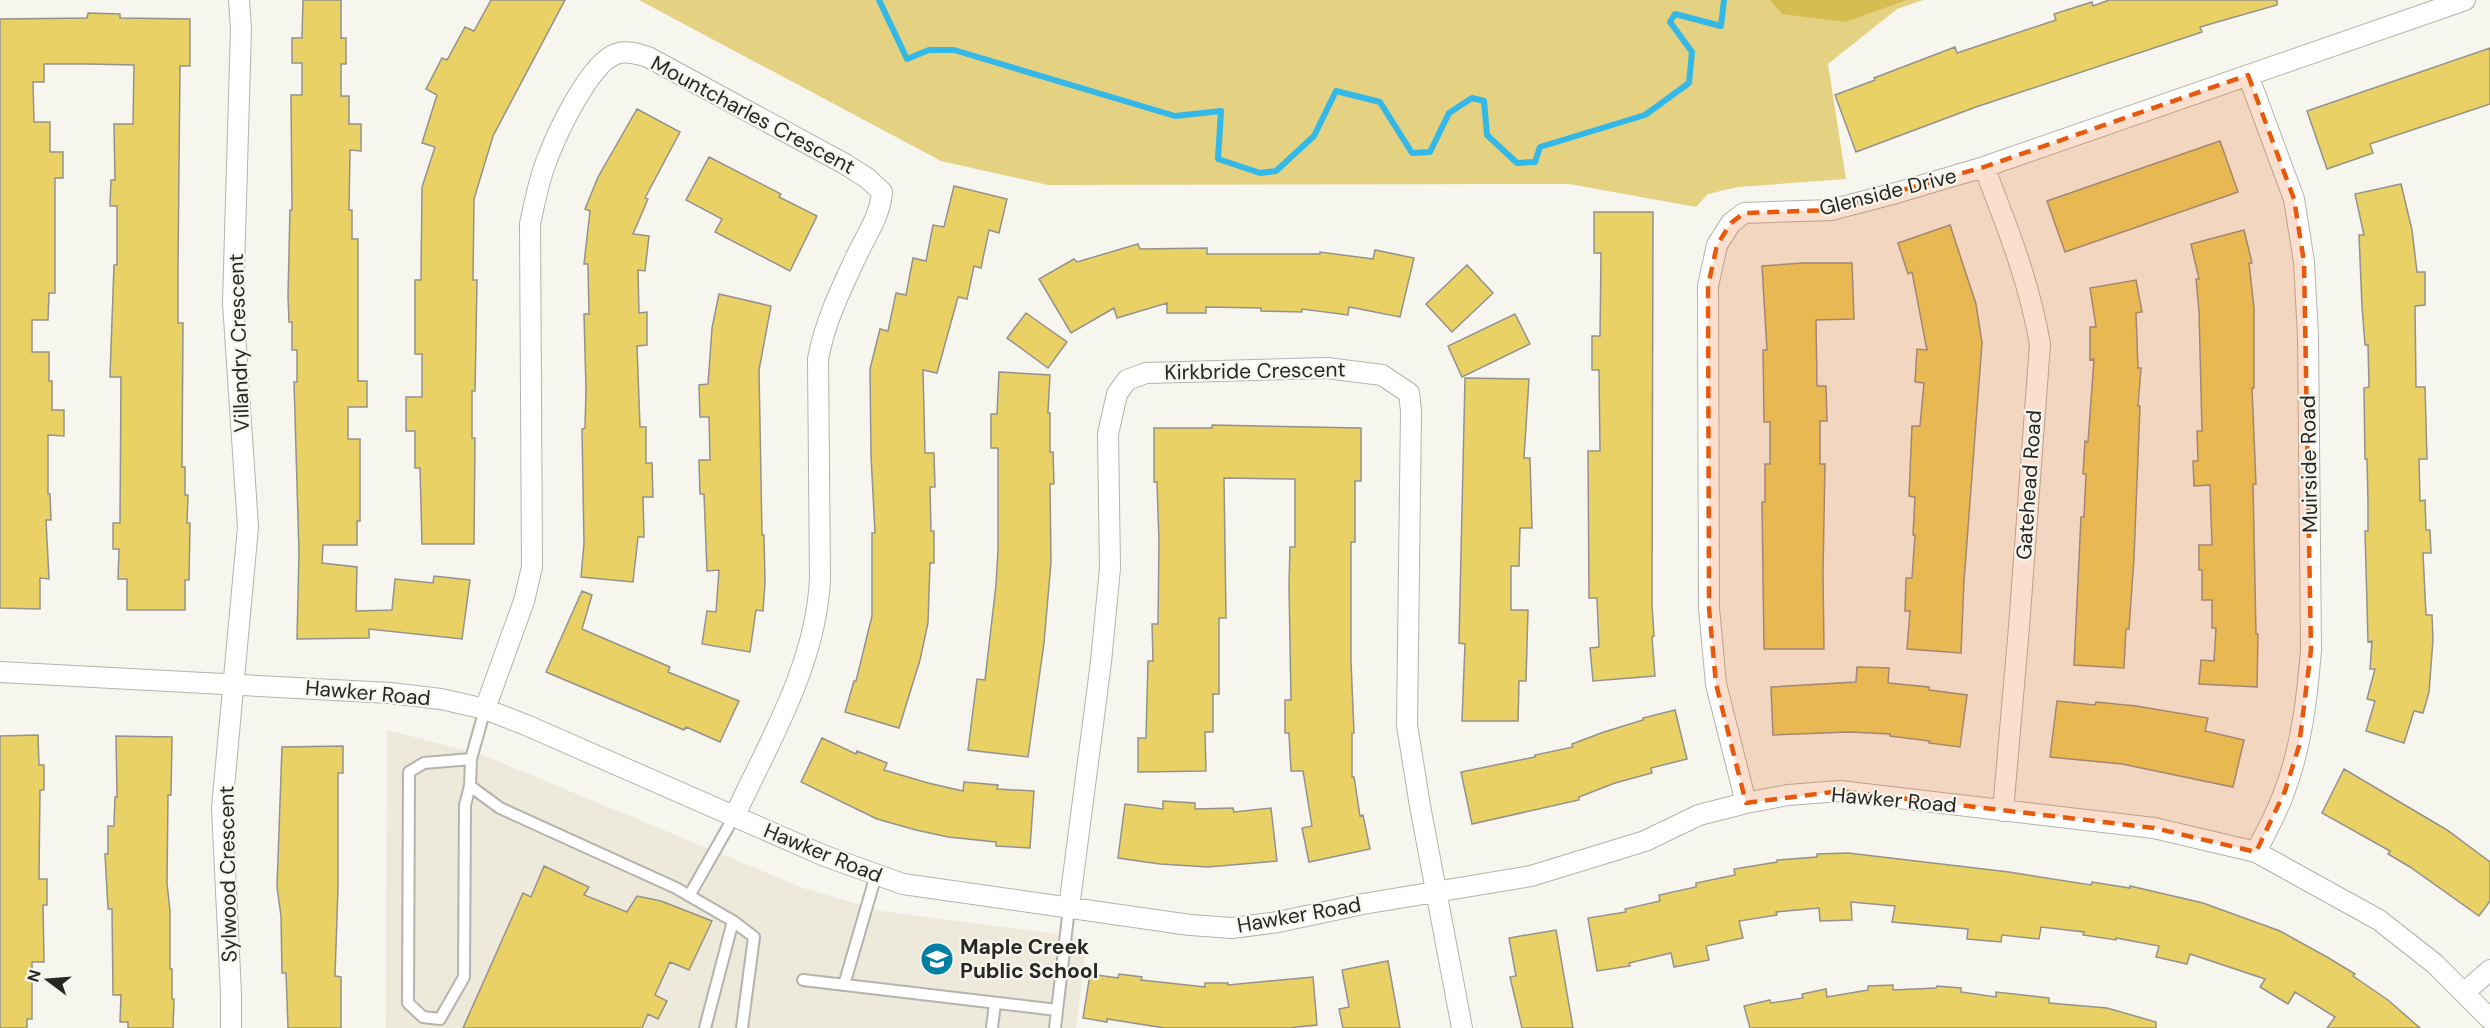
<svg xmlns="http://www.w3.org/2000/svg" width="2490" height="1028" font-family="'DM Sans',sans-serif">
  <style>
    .built { fill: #edeadb }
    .green { fill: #e4d282 }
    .forest { fill: #d5bd51 }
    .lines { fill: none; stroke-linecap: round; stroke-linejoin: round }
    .stream { stroke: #33b8e8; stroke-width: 6 }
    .building { fill: #e9d166; stroke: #94928c; stroke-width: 1.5 }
    .service-casing { stroke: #b4b3ac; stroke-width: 14 }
    .minor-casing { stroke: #b4b3ac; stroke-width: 22 }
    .service { stroke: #fff; stroke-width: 10 }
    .minor { stroke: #fff; stroke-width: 20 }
    .marked { fill: #e8590c; fill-opacity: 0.2; stroke: #e8590c; stroke-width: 4.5; stroke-dasharray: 12 8; stroke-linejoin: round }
    .labels { text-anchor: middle; stroke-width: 4.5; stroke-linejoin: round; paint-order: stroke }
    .street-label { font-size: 21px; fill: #282724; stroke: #f6f5ee }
    .poi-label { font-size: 21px; font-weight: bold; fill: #282724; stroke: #f6f5ee; text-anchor: start }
  </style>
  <rect width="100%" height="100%" fill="#f6f5ee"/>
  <path class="built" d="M387,730L483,755L803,888L881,911L1087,938L1076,1028H386Z"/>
  <path class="green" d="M639,0H1923L1897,9L1828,64L1846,179L1738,187L1708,194L1696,207L1569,184L1048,185L941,161Z"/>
  <path class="forest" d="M1770,0H1907L1845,22L1782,14Z"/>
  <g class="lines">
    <path class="stream" d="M879,0L907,59L929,50H954L1175,116L1221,111L1218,159L1260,173L1276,171L1314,136L1336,91L1380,102L1412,153L1430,152L1449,113L1472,98L1484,101L1487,135L1517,163L1535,162L1540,147L1645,115L1689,83L1692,52L1670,22L1675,14L1721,26L1724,0"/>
  </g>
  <path class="building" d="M303,0H341V38H346V64H341V96H349V124H361V151L350,150L349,210H352V239H358V381H367V407H348V439H360V521H357V545H323L322,563L357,567L356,611L392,610L395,579L433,583L434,576L470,580L462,639L369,629V638L297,639L299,553L294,382H297V350H292V322H289L288,296L290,210H292L291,95H302V63H292V38H302Z
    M491,0H565L493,136L474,199L473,280H477L475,391H472V438H475L474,544H422L420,468H415V431H406V397H422V354H415V280H421L422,187L435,147L422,143L437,95L426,89L442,58L447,60L465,27L474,31Z
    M2109,0H2277V5L2200,27L2202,32L1976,107L1856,152L1835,95L1875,80L1874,78L1955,47L1957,53L2056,20L2054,14L2092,2L2093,6Z
    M88,13L120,14V18L190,19V66H180L178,266V323H183L182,467H185V495H188L187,523H190L189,580H185V610H127V579H118L119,549H113V523H120L121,377H110L114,265H117V206H110L111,180H115L114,124H133L134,65L87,64H44V82H33L34,122H50V152H63V178H55V293H49L48,320H32V352H49V381H52V410H64V436L48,435V494H50L51,520H46L49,579L40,578V609L0,608V19L87,18Z
    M2490,48V104L2370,144L2373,153L2327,169L2307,111Z
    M637,109L680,132L645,198L648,199L633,234L649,236L645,271L638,270L639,313L647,312V345L637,346L640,427H646V463H652L653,497H643L644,537H638L633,582L581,577L584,543L582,429L585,428L586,389L584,314H589L588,264H584L590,211L585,209L598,177Z
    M2220,141L2238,192L2065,252L2047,201Z
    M709,157L781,194L779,197L817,216L790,271L715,232L722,219L686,200Z
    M2401,184L2412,230L2417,272H2425V305L2415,306L2416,387H2425L2427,459H2419L2420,501L2425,500L2426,530H2430L2431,553H2423L2426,615H2432L2433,640L2429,692L2423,713L2414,711L2404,743L2366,731L2375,701L2367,699L2375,669H2370L2372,641L2368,642L2365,531H2368V502L2367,459H2365L2364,388L2369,387L2368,345H2365L2362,306L2359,235H2364L2355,194Z
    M954,186L1007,199L999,233L989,230L981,268L974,266L967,299L958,297L937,373L923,370L925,453H934L935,487H930L931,531H934V563H930L928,623L920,660L899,728L845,712L854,681H856L872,616V533H875L871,455L870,369L880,329L888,331L896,293L906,295L913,258L926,261L933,225L944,227Z
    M1594,212H1653L1652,604L1654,636L1652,637L1655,676L1593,681L1590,648L1599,647L1597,598H1589L1588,451H1600L1599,370H1592V336H1600L1601,253H1594Z
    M1950,225L1976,304L1982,343L1964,581L1961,653L1907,649L1910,611H1905L1906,578H1912L1915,535H1913L1915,497L1909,496L1912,426H1920L1924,383L1915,382L1917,349L1927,350L1912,272L1908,274L1898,243Z
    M2244,230L2252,263H2249L2254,308V388H2252L2256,484H2253L2256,634H2258L2257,687L2199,684L2201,660L2214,661L2216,628H2212V600H2202V570H2199V545H2212L2210,485L2194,486L2193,461H2198L2197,431H2202L2199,311L2196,279H2199L2191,244Z
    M1138,244L1140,249L1207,248V254H1320V252L1373,259L1375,250L1414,258L1400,317L1349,307L1348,315L1302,309V312L1261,311V308L1206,307V313H1167V303L1117,318L1114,308L1071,333L1039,279L1074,259L1077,262Z
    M1802,263H1852L1854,319L1816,320L1817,386H1826L1827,421H1820V464H1825L1823,573L1824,649H1764L1762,502H1765V464H1770V422H1764L1763,350H1767L1762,266Z
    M1467,265L1493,293L1452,332L1426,304Z
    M2136,280L2142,312L2136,313L2138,368H2141L2138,406H2140L2134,558L2129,629H2126L2124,668L2074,665L2081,517H2084L2086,474H2083L2085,441L2088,442L2094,359L2090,360V327H2096L2090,288Z
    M719,294L771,306L759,370L762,535H764L765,583L763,611L756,610L750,652L702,644L707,611L716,612L719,570L707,571L704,494H700L699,460H710L709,417H700L699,385L708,384L712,328Z
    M1026,313L1067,342L1048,368L1007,338Z
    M1515,314L1530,344L1462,377L1448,346Z
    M999,372L1050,375L1048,413H1050V452H1053L1054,484H1050L1051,562L1044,643L1028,757L968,750L977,679L985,680L996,585L998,550V448H991V414H997Z
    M1465,378L1529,379L1524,458H1530L1532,528H1520L1519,566H1511V610H1528L1526,681H1519L1518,721H1462L1465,644L1459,643Z
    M1212,425L1361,428V481H1355V542H1351V661L1354,733H1352V777H1354L1360,816L1363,815L1370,849L1309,862L1302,828L1312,826L1303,771H1291L1289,733H1285V700H1291L1289,585L1290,547H1295V479L1224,478L1226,618H1219V694H1213V732H1205L1206,771L1138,772V738H1146L1148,661H1153L1152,624H1158L1159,542L1157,482H1154V428H1212Z
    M582,591L592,595L582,629L670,667L668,672L739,701L720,742L686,727L684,730L546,672Z
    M1857,667L1889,668L1888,683L1929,687V690L1967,695L1960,747L1929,743L1930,741L1890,736V734L1849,732L1773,735L1771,687L1856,682Z
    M2057,701L2095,705L2096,702L2136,706L2208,718L2205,731L2244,740L2233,787L2122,764L2050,757Z
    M1675,710L1687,759L1651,768L1652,773L1615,783L1579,797V800L1472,824L1461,772L1535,757V755L1573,747L1572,744L1604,732L1643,720V718Z
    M38,735L39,765H44V790H40L39,879H47V905H43L44,962H32V1019H27V1028H0V736Z
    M116,736L172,737L171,795H168L167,883L170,911V969H172V999H174L173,1028H128V1022H120L121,995H113L112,909H108L105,854H108V826H114L115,797H117Z
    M822,738L856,754L857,751L887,763L884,770L928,783L963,791L964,782L998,785L997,789L1034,791L1030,848L996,846V842L948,837L916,830L877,819L801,782Z
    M343,746V773H338V887L335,976L341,977V1028H288L286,973H282L281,916L277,887L282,747Z
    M2344,769L2447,830L2490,862V901L2479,916L2410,867L2388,854L2390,851L2322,813Z
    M1163,801L1195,803V809L1233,808L1234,812L1271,808L1277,861L1208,867L1160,864L1118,858L1125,804L1163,809Z
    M1848,853L2009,872L2091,885L2092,882L2130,888V886L2203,903L2280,931L2327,957L2355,974L2353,976L2388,1000L2420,1028H2327L2335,1017L2295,992L2288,1004L2260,987L2265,979L2190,954L2187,964L2156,957L2159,946L2116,938V940L2083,935L2084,932L2041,927L2039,939L2002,935L2001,942L1967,939L1968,929L1892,922L1895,906L1851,902L1852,920L1820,921L1819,908L1776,912L1777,915L1739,921L1743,938L1706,946L1709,960L1674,967L1671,953L1629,963L1630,966L1597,971L1588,918L1626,912L1625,909L1660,901L1659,895L1696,887V883L1735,875L1734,869L1777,862V860L1817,857V854Z
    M544,866L589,887L584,895L627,912L637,896L661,901L712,921L689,970L670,962L655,995L667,1001L658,1019L648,1014L642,1028H463L523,893L531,897Z
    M1556,930L1573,1028H1522L1510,977L1516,976L1509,938Z
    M1388,961L1400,1028H1343L1339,1009L1349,1007L1342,970Z
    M1090,974L1118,978L1119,974L1142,977L1141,980L1205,987V983H1228V985L1313,977L1317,1025L1288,1028H1165L1107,1019V1022L1083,1018Z
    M1893,985V990L1936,988L1937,986L1961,988V992L1996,997V992L2049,998V1003L2107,1008L2156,1022V1028H1750L1744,1006L1770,1000L1771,1003L1803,998L1802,994L1826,989L1827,997L1868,990V986Z"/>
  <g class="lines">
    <g class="service-casing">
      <path id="service" d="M471,759L424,763L409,772L408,1003L423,1017L440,1019L464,977L465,805L470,786L471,759L485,709
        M470,786L500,808L676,888L733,921L705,1028
        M689,896L735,815
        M733,921L754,937L742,1028
        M803,980L1057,1010
        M844,985L876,875
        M992,1028L995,1003
        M1055,1028L1069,908"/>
    </g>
    <g class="minor-casing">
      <path id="minor" d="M2248,75L2294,199L2304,262L2308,336L2311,650C2307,698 2302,744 2285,790C2278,811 2266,832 2256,852
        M1984,167C2007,226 2029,281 2040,344L2019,627L2003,811
        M0,672L390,693L441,699L485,709L526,725L825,856L903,884L1190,925L1232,928L1278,922L1363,904L1531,876L1645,841L1699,815L1746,803L1788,795L1840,791L2154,828L2256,852L2379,920L2435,964L2490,1019
        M485,709L524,601L532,567L530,224C535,201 539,178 548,157C558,131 590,63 616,54C626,50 638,54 648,57L845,164L867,178L882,192C880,217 866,235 856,257C840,291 825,322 818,359L820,579C816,664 770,740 735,815
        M1746,803L1716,684L1709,608L1708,286L1717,245L1731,223L1744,213L1831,210L1896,193L1984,167L2465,0
        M1069,908L1101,662L1110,568L1108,434L1117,394L1127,380L1146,373L1327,368L1382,375L1409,393L1411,411L1407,725L1420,806L1462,1028
        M2465,992L2490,970
        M231,1028V994L222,808L248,527L233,303L241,29L239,0"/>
    </g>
    <use href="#service" class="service"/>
    <use href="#minor" class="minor"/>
  </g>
  <path class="marked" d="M2248,75L2294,199L2304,262L2311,650L2299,746L2285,791L2256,852L2154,828L1840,791L1746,803L1716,684L1709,608L1708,286L1717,245L1731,223L1744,213L1831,210L1984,167Z"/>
  <defs>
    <g id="school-disc" transform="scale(1.725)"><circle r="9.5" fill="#007ea3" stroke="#f6f5ee"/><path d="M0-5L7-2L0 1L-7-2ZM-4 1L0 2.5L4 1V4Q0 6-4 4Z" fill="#fff"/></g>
  </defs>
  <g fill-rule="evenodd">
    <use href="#school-disc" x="937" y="959"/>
  </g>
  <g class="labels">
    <g class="street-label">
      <text transform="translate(753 115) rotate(28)" y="7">Mountcharles Crescent</text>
      <text transform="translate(1888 192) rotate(-14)" y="7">Glenside Drive</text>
      <text transform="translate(239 343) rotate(-92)" y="7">Villandry Crescent</text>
      <text transform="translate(1255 371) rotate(-1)" y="7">Kirkbride Crescent</text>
      <text transform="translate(2309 464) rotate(-91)" y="7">Muirside Road</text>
      <text transform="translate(2029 485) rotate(-86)" y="7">Gatehead Road</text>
      <text transform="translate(368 693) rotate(5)" y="7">Hawker Road</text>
      <text transform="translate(1894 800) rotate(5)" y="7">Hawker Road</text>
      <text transform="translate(823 853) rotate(22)" y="7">Hawker Road</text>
      <text transform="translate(228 874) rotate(-91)" y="7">Sylwood Crescent</text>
      <text transform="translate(1299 915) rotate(-10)" y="7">Hawker Road</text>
    </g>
    <g class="poi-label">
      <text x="960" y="954">Maple Creek<tspan x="960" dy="24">Public School</tspan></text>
    </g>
  </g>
  <g transform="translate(48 980) rotate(286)" stroke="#f6f5ee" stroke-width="4.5" paint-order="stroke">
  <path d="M0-4.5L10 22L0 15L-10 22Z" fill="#282724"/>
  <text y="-9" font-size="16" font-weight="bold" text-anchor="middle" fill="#282724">N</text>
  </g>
</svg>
